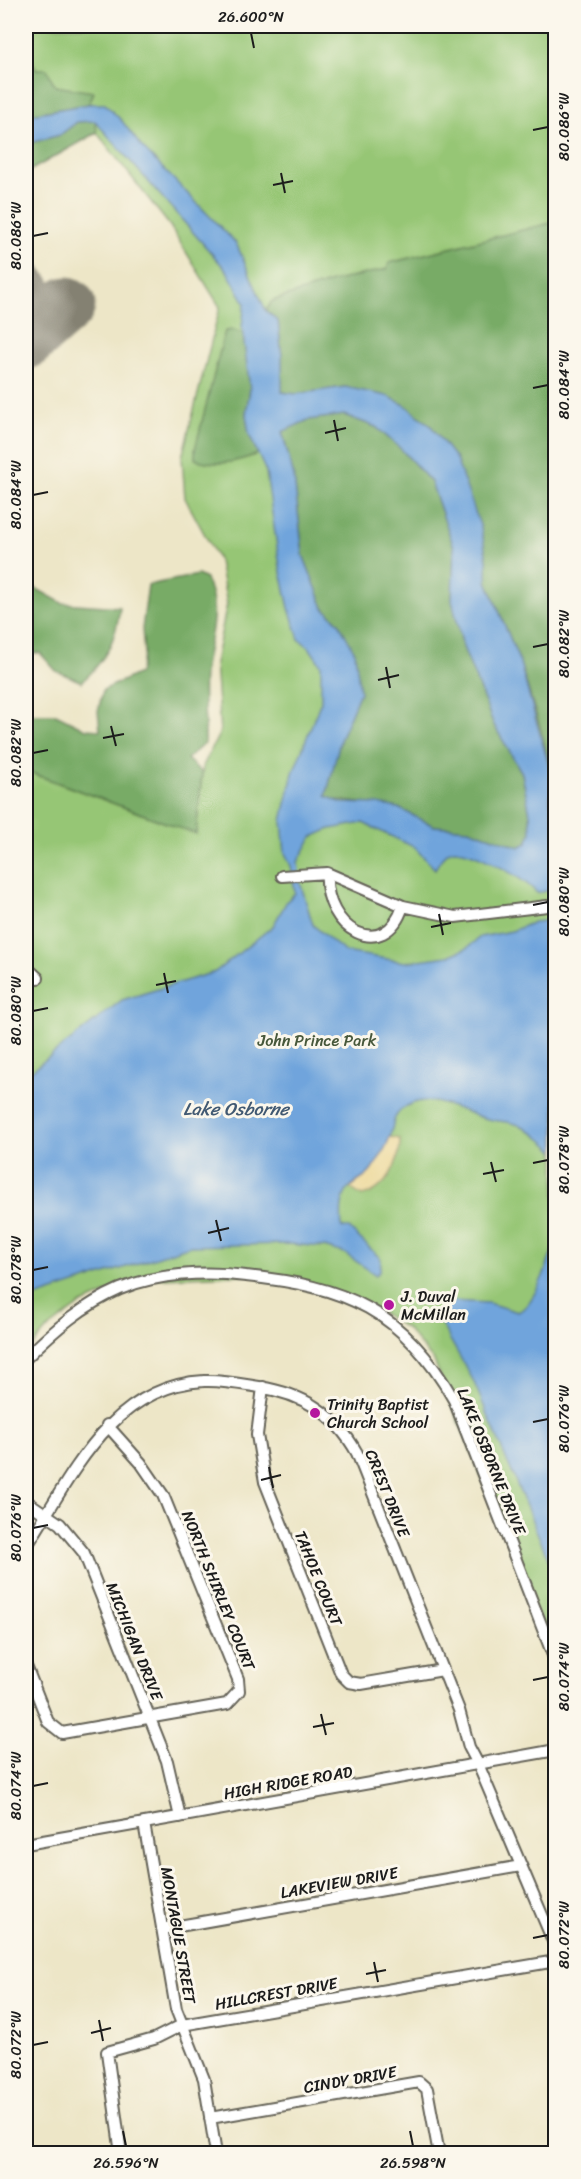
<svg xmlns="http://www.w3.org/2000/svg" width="581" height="2179" font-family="Sriracha,sans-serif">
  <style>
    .green { fill: #96c675; stroke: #597148; stroke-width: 1.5 }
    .forest { fill: #78ab66; stroke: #4a6441; stroke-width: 1.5 }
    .sand { fill: #eeda9e; stroke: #857b5d; stroke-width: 1.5 }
    .water { fill: #6fa4dc; stroke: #46607c; stroke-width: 1.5; fill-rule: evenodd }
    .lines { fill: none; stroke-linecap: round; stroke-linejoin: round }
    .taxiway { stroke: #848172; stroke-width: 22 }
    .runway { stroke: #848172; stroke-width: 57 }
    .minor-casing { stroke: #656358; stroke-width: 14 }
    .minor { stroke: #fff; stroke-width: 10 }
    .ticks { fill: none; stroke: #1c1c1c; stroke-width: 2 }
    .poi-dot { fill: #b5179e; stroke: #fbf7ec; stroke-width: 2 }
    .labels { text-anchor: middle; stroke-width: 6; stroke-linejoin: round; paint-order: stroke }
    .park-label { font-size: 16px; fill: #47583b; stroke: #fbf7ec }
    .poi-label { font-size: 16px; fill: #1c1c1c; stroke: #fbf7ec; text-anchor: start }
    .street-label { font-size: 16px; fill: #1c1c1c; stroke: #fbf7ec }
    .water-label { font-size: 18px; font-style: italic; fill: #415972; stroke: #fbf7ec }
    .neatline { fill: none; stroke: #1c1c1c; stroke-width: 2 }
    .ticks-label { font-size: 15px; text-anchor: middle; fill: #1c1c1c }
  </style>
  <rect width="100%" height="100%" fill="#fbf7ec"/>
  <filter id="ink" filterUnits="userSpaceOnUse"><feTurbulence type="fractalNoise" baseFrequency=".0167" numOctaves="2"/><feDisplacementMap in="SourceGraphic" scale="12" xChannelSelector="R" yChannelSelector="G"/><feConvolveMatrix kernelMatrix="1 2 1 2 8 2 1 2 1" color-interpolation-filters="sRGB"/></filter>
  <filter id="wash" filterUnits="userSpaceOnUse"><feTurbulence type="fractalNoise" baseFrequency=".008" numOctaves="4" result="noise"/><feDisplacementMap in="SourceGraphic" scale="24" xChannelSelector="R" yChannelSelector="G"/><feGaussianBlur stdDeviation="1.35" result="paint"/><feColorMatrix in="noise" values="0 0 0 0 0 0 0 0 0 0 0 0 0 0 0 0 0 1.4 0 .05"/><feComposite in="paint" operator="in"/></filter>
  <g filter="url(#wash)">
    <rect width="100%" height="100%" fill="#ede6c7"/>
    <path class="green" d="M26,26H555V1658L434,1361L406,1328L377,1310L258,1274L139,1279L80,1305L45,1331L26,1354V771L196,834L203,766L220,732L215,663L227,604L219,561L185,498L182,457L220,307L170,226L97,133L26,173Z"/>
    <path class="forest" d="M26,57L32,61L36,69H47L55,86L94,92L89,104L26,115Z
      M95,120L97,132L26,173V144L60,135L77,122Z
      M555,222V830L550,801L551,773L541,730L520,663L487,581V559L456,459L431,426L405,405L345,387L296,394L282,392V357L278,321L266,311L272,301L335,281L387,269L389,263Z
      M234,330L243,333L250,389L246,414L249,434L258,454C236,462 217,467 195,459V449L225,331Z
      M344,415L376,427L401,449L431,482L454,547L452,600L463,647L494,725L522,773L530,814L531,833L527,843L519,847L468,829L434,826L398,808L328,799L326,796L341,737L360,692L339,623L324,608L303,555L294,477L282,431L308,420Z
      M198,575L206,579C222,610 208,641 204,674C202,696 206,720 205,743L187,759L202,773L196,834L26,771V714H56L86,729L100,730L98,711L103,690L139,673L144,653L142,629L148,585Z
      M26,583L62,603L120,607C116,641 107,658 82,682L56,671L40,653H26Z"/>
    <path class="sand" d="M390,1137L400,1139C401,1163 385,1191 362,1196L350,1188L368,1174Z"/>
    <path class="water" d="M89,104H105L122,121L141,146L236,243L266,311L278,321L282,357V392L296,394L345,387L387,396L405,405L431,426L456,459L481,528L487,559V581L520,663L551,773L550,801L555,830V889L537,893C525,879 473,849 454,850C445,851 440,861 435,869L414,847L363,823L330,829L312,837L298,862L300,882L313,925L345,952L405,962L448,956L467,948L480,937L512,931L534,922L555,920V1152C551,1146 531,1131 524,1127C513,1121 500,1122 488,1119C460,1113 428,1088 401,1110C391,1119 394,1128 389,1139C385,1150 378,1161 371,1171C365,1179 356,1181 349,1188C340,1198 341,1215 342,1228H349L381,1259L380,1271L376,1275L344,1253L324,1247L289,1244L190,1246L26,1300V1075L122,1000L215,972L273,926L287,901L295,893L291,866L285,853L282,821L293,773L321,701V665L309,647L299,639L289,608L280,567L266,472L249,434L246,414L250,389L242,326L245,303L227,271L95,121L77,122L60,135L26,144V115ZM344,415L376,427L401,449L431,482L454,547L452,600L463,647L494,725L522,773L530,814L531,833L527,843L519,847L468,829L434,826L398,808L378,804L342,803L326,796L341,737L360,692L355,653L339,623L324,608L303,555L294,477L282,432L308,420Z
      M555,1243V1575L473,1380L440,1322L439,1312L450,1301L488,1303L518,1312C535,1305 549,1261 555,1243Z"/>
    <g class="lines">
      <path class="taxiway" d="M26,267L46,293L56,315"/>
      <path class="runway" d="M26,341L67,305"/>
    </g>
  </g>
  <g filter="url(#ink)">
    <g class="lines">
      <g class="minor-casing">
        <path id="minor" d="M327,873C323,930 385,963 403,906
          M282,876L327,873L403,906L455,917L556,905
          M26,967L38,978
          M26,1358C54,1330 83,1305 120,1289C158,1273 206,1271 246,1276C345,1286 403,1310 454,1400L556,1663
          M263,1387L257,1435L265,1482L341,1674L349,1682L361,1684L443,1670
          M26,1501L60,1524L84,1553L167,1761L180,1817
          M26,1547C71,1478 110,1386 204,1381C222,1380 241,1384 259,1387C303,1394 335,1413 357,1453L459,1710L469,1747L478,1764L556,1948
          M26,1666L48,1722L62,1733L227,1704L239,1691L238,1679L163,1495L141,1463L107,1425
          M144,1823L176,2009L204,2079L216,2154
          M26,1844L556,1750
          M162,1929L521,1866
          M210,2118L419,2082L427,2089L439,2154
          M121,2154L107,2052L154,2039L182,2025L556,1961"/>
      </g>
      <use href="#minor" class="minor"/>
    </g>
  </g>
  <path class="ticks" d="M251,33L254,48M533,130L548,127M281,173L285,193M273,185L293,181M33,236L48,233M533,388L548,385M334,420L338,441M325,433L346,428M33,495L48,492M533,647L548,644M386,667L390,688M378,680L399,675M111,726L116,746M103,738L124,734M33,753L48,750M533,905L548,902M439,914L443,935M431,927L451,923M164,973L168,993M156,985L176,981M33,1011L48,1008M491,1162L496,1182M533,1163L548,1160M483,1174L504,1170M216,1220L221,1241M208,1233L229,1228M33,1270L48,1267M533,1422L548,1419M269,1467L273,1488M261,1480L281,1475M33,1528L48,1525M533,1680L548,1677M321,1714L326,1735M313,1727L334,1723M33,1786L48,1783M533,1938L548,1935M374,1962L378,1982M366,1974L386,1970M99,2020L103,2041M91,2033L111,2028M33,2045L48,2042M123,2131L126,2146M410,2131L413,2146"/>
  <g class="poi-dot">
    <circle cx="389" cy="1305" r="6"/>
    <circle cx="315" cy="1413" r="6"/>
  </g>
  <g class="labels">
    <g class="park-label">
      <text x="317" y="1046">John Prince Park</text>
    </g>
    <g class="poi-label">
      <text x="401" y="1302">J. Duval<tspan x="401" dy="18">McMillan</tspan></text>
      <text x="327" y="1410">Trinity Baptist<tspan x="327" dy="18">Church School</tspan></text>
    </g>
    <g class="street-label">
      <text transform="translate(492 1461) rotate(68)" y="6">LAKE OSBORNE DRIVE</text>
      <text transform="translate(388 1493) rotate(68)" y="6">CREST DRIVE</text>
      <text transform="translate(319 1578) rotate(68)" y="6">TAHOE COURT</text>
      <text transform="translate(219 1590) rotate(68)" y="6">NORTH SHIRLEY COURT</text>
      <text transform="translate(135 1641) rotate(68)" y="6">MICHIGAN DRIVE</text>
      <text transform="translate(288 1782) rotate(-10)" y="6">HIGH RIDGE ROAD</text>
      <text transform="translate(339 1882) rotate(-10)" y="6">LAKEVIEW DRIVE</text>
      <text transform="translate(179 1935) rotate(80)" y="6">MONTAGUE STREET</text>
      <text transform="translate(276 1993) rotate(-10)" y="6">HILLCREST DRIVE</text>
      <text transform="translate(350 2079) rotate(-10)" y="6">CINDY DRIVE</text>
    </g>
    <g class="water-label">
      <text x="236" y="1115">Lake Osborne</text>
    </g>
  </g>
  <rect width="581" height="2179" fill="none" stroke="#fbf7ec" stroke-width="66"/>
  <rect x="33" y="33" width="515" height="2113" class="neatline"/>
  <g class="ticks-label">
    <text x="251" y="22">26.600°N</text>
    <text transform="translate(564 127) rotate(-90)" y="5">80.086°W</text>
    <text transform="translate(16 236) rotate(-90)" y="5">80.086°W</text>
    <text transform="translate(564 385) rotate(-90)" y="5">80.084°W</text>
    <text transform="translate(16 495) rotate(-90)" y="5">80.084°W</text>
    <text transform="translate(564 644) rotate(-90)" y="5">80.082°W</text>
    <text transform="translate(16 753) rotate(-90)" y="5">80.082°W</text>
    <text transform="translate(564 902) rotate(-90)" y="5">80.080°W</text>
    <text transform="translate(16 1011) rotate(-90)" y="5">80.080°W</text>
    <text transform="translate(564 1160) rotate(-90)" y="5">80.078°W</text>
    <text transform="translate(16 1270) rotate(-90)" y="5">80.078°W</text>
    <text transform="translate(564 1419) rotate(-90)" y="5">80.076°W</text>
    <text transform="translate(16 1528) rotate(-90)" y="5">80.076°W</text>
    <text transform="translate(564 1677) rotate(-90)" y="5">80.074°W</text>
    <text transform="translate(16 1786) rotate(-90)" y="5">80.074°W</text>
    <text transform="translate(564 1935) rotate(-90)" y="5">80.072°W</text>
    <text transform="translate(16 2045) rotate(-90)" y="5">80.072°W</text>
    <text x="126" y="2168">26.596°N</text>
    <text x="413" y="2168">26.598°N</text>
  </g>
</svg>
